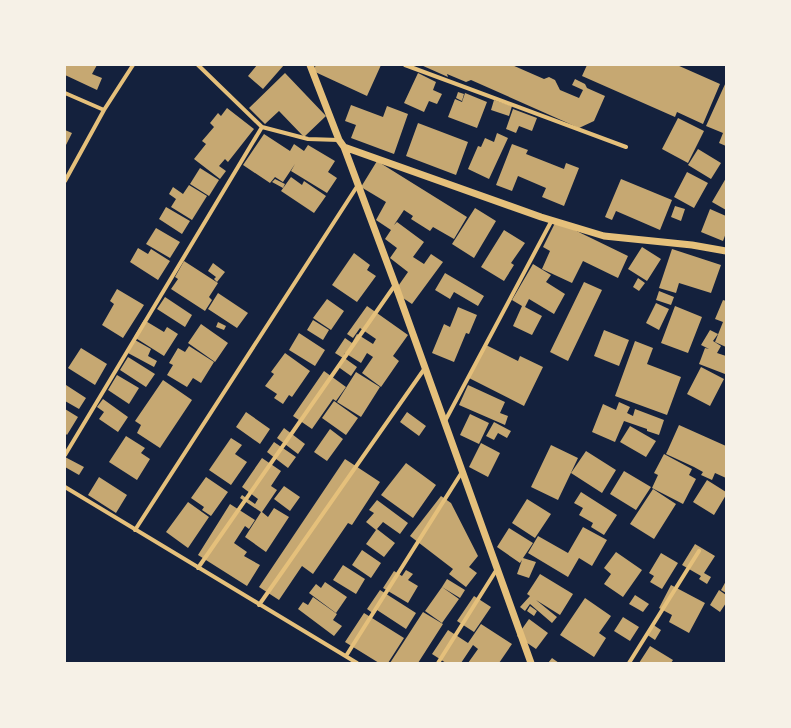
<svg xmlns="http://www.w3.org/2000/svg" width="791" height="728" font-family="Ubuntu,sans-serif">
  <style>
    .building { fill: #c6a872 }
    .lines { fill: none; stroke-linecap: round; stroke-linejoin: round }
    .minor { stroke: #e5c07b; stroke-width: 4 }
    .tertiary { stroke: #e5c07b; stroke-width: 7 }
  </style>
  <rect width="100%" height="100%" fill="#14213d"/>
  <path class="building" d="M65,65H97L92,74L102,78L97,90L65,75Z
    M257,65H284L263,89L248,76Z
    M316,65H381L367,96L313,71Z
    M421,65H512L544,79L549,77L555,80L560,90L579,98L583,90L572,85L575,79L585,84L587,88L605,96L594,121L579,128L471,80L466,82L447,74L448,77Z
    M587,65H677L720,84L703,124L677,112L675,117L582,76Z
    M285,73L326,116L304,137L279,111L265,124L249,108Z
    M418,73L436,82L433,90L442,94L437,104L429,101L424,112L404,103Z
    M726,82V146L719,143L723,133L706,126Z
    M458,92L464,94L462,101L456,98Z
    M465,93L487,102L477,128L448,117L455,99L462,102Z
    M494,100L512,106L509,116L491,110Z
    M351,105L383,117L387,106L408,114L394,154L351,138L356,125L345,121Z
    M227,108L254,129L228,162L225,159L219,166L226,171L220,179L194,159L206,144L202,141L214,127L210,123L218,113L221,116Z
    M513,109L537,118L532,131L519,126L516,133L506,129Z
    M678,118L704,131L688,163L662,149Z
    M418,123L468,142L456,175L406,156Z
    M65,130L72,133L65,147Z
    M497,133L508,138L489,179L468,169L478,146L481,147L485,138L494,142Z
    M264,134L290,151L294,144L304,151L308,145L335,161L328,172L337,178L327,193L291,171L295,164L283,182L275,177L270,183L243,165Z
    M512,144L528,150L526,154L564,169L566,163L579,168L564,206L542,197L546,188L518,176L512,191L496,185Z
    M698,149L721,163L711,179L688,165Z
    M377,161L467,217L454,239L433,227L430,231L411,219L413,216L404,210L394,225L397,222L424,242L413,257L424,264L431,254L443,262L412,304L394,292L408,272L390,258L397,248L385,239L391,230L376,220L386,202L361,187Z
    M200,168L219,180L209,196L190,184Z
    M687,172L708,183L694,208L674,197Z
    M291,177L302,185L304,181L326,196L314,213L281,191Z
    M726,178V210L712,202Z
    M275,179L285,184L283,188L272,182Z
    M621,179L672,200L660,230L616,211L612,220L605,217Z
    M189,185L207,196L192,220L171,207L176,199L169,194L173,187L183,194Z
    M675,206L685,209L681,221L671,217Z
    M166,207L190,221L182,234L159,219Z
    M475,208L496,221L474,258L452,244Z
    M710,209L726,216V233L723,241L701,232Z
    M556,221L628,256L618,278L583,261L572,283L542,269L550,251L543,247Z
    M156,228L180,242L170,258L146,244Z
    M504,230L525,243L511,263L514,265L504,281L481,267Z
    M642,247L661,259L647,281L628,269Z
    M138,248L148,254L151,249L170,261L158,280L130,262Z
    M672,249L721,265L711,293L679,283L676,293L659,288Z
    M354,253L370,265L367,270L376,276L357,302L332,285Z
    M184,261L218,283L209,297L212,300L205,311L171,289L178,279L175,277Z
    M213,263L225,272L217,282L214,279L216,277L208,271Z
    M533,264L551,275L546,282L565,294L554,314L529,299L525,307L542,316L532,335L513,326L522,306L512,300Z
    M445,273L484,296L478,306L454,292L450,299L435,290Z
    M638,278L645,283L639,291L633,287Z
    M584,282L602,290L568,361L550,352Z
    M117,289L144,305L123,338L102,325L114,304L110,301Z
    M659,291L674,297L671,305L656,300Z
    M218,293L248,313L237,328L208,309Z
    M165,297L192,315L185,327L157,309Z
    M327,299L344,311L331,330L313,318Z
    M723,300L726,301V347L715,342L723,322L715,319Z
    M656,303L669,309L659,330L646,323Z
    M367,306L408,335L393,356L399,361L381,387L362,373L373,357L367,353L361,363L345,353L343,358L335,353L345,338L352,343L357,334L373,344L376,339L360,328L353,338L347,334Z
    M675,306L702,317L688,353L661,343Z
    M458,307L477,315L469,334L466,333L454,362L432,353L444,324L450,327Z
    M144,320L164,332L167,327L178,334L164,356L134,337Z
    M313,320L329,330L323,340L307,330Z
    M218,322L226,326L224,330L216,327Z
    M201,324L228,343L215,362L188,343Z
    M604,330L629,340L619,366L594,356Z
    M710,330L718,334L713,341L721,346L717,353L726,356V371L725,374L699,364L705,348L709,349L701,345Z
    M299,333L325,350L315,366L289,350Z
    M135,340L151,349L148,356L157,361L154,367L128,353Z
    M635,341L653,348L647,364L681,377L667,415L615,396Z
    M486,345L518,361L520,356L543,367L524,406L469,378Z
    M189,346L214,362L201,383L193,378L187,387L167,375L173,365L169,363L178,348L185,352Z
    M81,348L107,364L95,385L68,368Z
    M285,353L310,371L292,397L289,395L283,404L274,398L277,394L265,386L274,374L271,372Z
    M128,357L155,374L146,387L120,370Z
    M343,357L357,367L351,376L337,366Z
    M701,367L724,379L710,406L687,394Z
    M324,371L346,387L336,401L333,399L312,429L293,416Z
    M356,372L380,387L361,417L337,402Z
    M117,375L139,388L129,404L108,390Z
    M163,380L192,400L160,448L137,433L141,425L135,421Z
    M66,385L86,398L79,409L65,401Z
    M468,385L505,402L500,413L508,416L505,425L459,405Z
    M103,399L128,417L118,432L99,419L104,412L97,407Z
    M334,401L358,418L346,435L322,418Z
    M619,402L630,407L627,413L633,416L635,409L664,420L659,435L647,431V429L624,421L615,442L592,432L603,404L616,410Z
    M65,409L78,417L67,435L65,433Z
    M246,412L270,429L260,444L236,427Z
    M407,412L426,426L419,436L400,422Z
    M470,414L489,423L479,444L460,435Z
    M494,422L511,431L507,438L498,433L494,440L486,436Z
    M679,425L726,446V478L715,473L712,480L701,475L703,472L694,467L666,454Z
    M630,426L656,441L646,457L620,442Z
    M284,428L305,444L298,454L277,438Z
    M330,429L343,439L327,461L314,452Z
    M126,436L145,448L141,453L150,459L137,480L109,462Z
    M231,438L242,445L235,454L247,462L231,485L209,470Z
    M274,442L296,457L288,468L267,452Z
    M481,443L500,453L488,477L469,467Z
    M551,445L578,458L558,500L531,487Z
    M586,451L616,470L602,493L571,473Z
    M664,454L692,469L689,475L696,479L683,504L652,488L658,475L654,473Z
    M65,457L84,467L79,475L65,467Z
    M262,458L281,471L271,486L277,490L262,512L268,517L274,508L289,517L266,552L245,537L261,512L240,498L242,495L255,504L258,499L242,487Z
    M345,459L380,482L352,525L348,523L313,574L302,566L279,600L259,587Z
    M406,463L436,485L413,518L381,495Z
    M624,471L651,487L636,510L610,494Z
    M99,477L127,495L116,513L88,495Z
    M206,477L228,492L211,516L202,510L204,507L191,498Z
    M707,480L726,492V495L714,515L693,502Z
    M284,486L300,497L290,511L274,499Z
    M653,489L676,504L654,539L630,524Z
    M581,492L617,515L604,535L591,527L593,523L579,515L583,508L574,503Z
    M441,496L451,503L478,556L469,567L477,573L466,587L449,574L453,569L410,536Z
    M527,499L551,514L535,538L512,523Z
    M377,500L408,523L400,534L383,522L377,529L395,543L384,557L366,544L376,530L366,522L374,513L369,510Z
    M188,502L209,517L188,548L166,532Z
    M230,504L255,520L249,529L245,526L234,543L247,552L244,556L260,565L247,586L198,555Z
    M583,527L607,540L592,566L579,558L568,577L528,553L538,536L568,553Z
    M509,528L533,543L523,558L536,562L529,578L517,574L522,560L520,563L497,547Z
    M695,544L715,556L704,573L711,577L707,584L699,579L701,576L682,565Z
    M362,550L381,563L371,578L352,565Z
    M616,552L642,570L623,597L604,584L611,574L604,568Z
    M661,553L678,563L662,589L650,582L654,576L649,573Z
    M343,565L365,579L356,594L333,580Z
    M406,570L413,574L408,580L418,586L408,603L383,588L394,571L402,576Z
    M540,574L573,594L560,615L536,600L557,617L552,623L530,604L525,611L520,607L530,596L527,594Z
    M447,579L465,590L460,598L442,587Z
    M726,581V593L721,590Z
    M325,582L347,597L336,613L309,593L316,584L321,588Z
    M671,585L705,603L689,633L669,622L672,615L659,608Z
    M442,587L459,599L442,623L425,611Z
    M380,590L416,613L406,629L377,610L374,614L367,609Z
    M719,590L726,595V603L720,612L710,605Z
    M635,595L649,604L643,612L629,604Z
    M474,596L491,607L474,632L457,621Z
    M313,597L337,614L333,620L342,626L334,636L298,609L303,602L308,605Z
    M585,598L611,616L599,633L606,638L594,657L560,635Z
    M530,606L537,611L534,616L527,611Z
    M423,612L443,624L418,663H390Z
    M364,613L404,638L388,663H379L345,642Z
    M623,617L639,627L630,641L614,631Z
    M529,619L548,633L536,649L517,636Z
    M481,624L512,644L499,663H468L478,649L473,645L461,663H446L432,654L448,630L468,643Z
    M652,624L661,630L655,640L646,634Z
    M650,646L673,660L671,663H639Z
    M552,658L559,663H548Z"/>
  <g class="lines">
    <path class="minor" d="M198,65L262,127L308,139L339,140
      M405,65L626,147
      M65,93L104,110
      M65,181L104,110L133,65
      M444,423L552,220
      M65,455L262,127
      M65,487L357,663
      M135,530L358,185
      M198,568L395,285
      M259,605L425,368
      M346,656L462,472
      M438,663L497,569
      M629,663L699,551"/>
    <path class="tertiary" d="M310,65L339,140L344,147L541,217L604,236L692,245L726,251
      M344,147L395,284L531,663"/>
  </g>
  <rect width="791" height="728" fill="none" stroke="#f6f1e7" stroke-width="132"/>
</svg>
